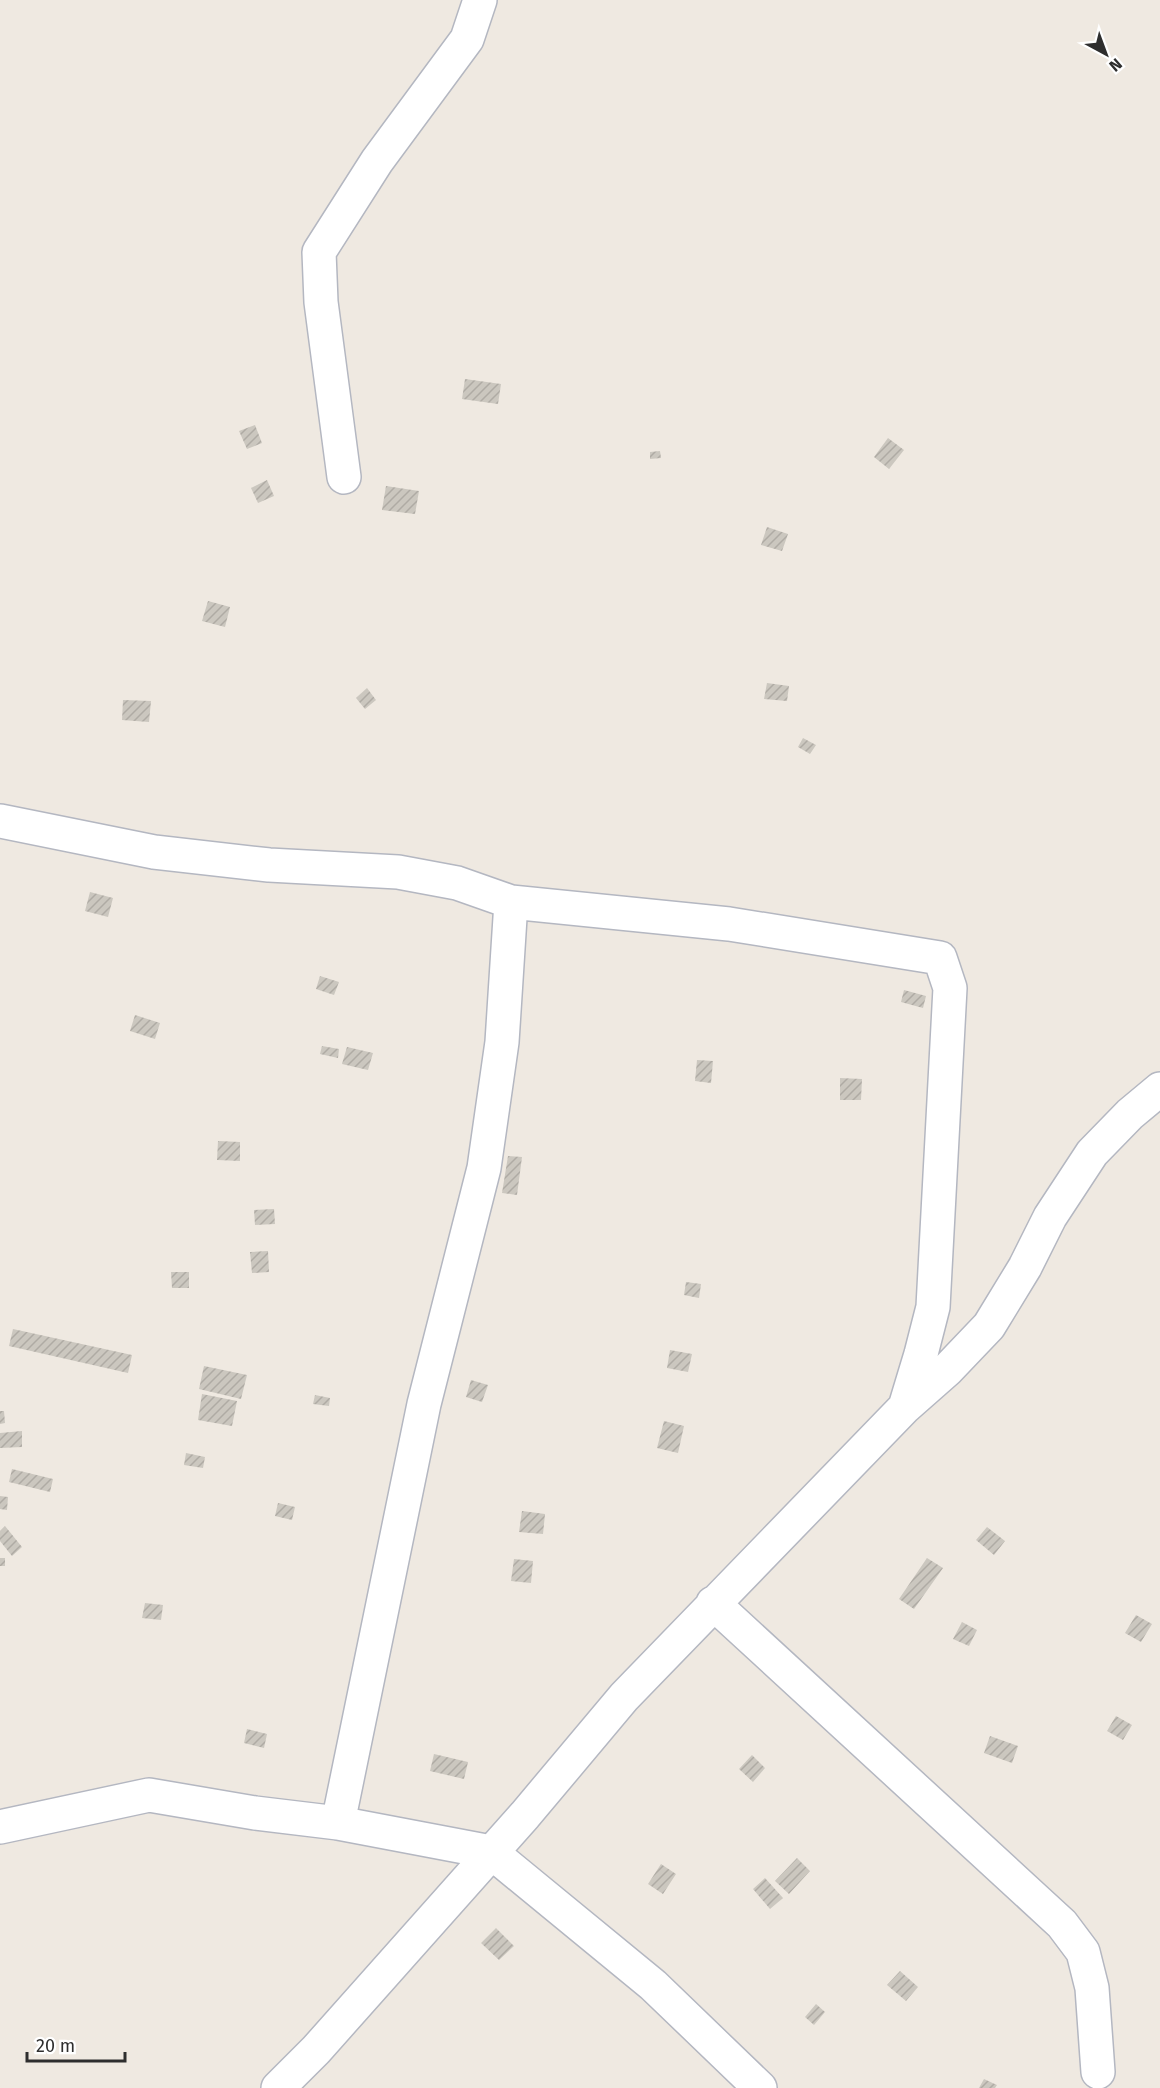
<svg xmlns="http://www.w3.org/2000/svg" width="1160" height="2088" font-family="'Fira Sans',sans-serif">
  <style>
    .building { fill: url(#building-hatch) }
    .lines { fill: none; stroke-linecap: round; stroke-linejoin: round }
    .minor-casing { stroke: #b4b7c1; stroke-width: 36 }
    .minor { stroke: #fff; stroke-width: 33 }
  </style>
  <defs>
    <pattern id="building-hatch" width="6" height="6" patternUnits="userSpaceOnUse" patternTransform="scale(1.5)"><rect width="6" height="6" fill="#cbc7bf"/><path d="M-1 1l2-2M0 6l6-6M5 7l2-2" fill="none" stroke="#afaba4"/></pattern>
  </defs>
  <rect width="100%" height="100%" fill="#efe9e1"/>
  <path class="building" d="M465,379L501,384L498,404L462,399Z
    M255,425L262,443L247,449L239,431Z
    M888,438L904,450L889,469L874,457Z
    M660,451L661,458L650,459V452Z
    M267,480L274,496L258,503L251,488Z
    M386,486L419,491L415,514L382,510Z
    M767,527L788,534L782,551L761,545Z
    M208,601L230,607L225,627L202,621Z
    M767,683L789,686L787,701L764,699Z
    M367,688L376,700L365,709L356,698Z
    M123,700L151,701L149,722L122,720Z
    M803,738L816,745L810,754L798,747Z
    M90,892L113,898L108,917L85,911Z
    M320,976L339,982L334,995L316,989Z
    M904,990L926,996L923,1008L901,1002Z
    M135,1015L160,1023L155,1039L130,1031Z
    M322,1046L339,1049L338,1058L320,1054Z
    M347,1047L373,1053L368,1070L342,1064Z
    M697,1060L713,1061L711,1083L695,1081Z
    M840,1078L862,1079L861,1100H840Z
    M218,1141L240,1142V1161L217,1160Z
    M508,1156L522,1157L517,1195L502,1193Z
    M274,1209L275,1224L255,1225L254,1210Z
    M268,1251L269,1272L252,1273L250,1252Z
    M171,1272H189V1288H172Z
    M686,1282L701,1284L699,1298L684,1295Z
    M13,1329L132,1355L128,1373L9,1346Z
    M670,1350L692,1354L688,1372L667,1368Z
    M204,1366L247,1375L241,1399L199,1389Z
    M471,1380L488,1385L482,1402L466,1397Z
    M202,1394L237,1401L232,1426L198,1420Z
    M315,1395L330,1398L329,1406L313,1404Z
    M0,1411H4L5,1423L0,1424Z
    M664,1421L684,1426L678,1453L657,1448Z
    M22,1431V1447L0,1448V1433Z
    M186,1453L205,1457L203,1468L184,1465Z
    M12,1469L53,1479L50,1492L9,1482Z
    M0,1496L8,1497L7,1510L0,1509Z
    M278,1503L295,1507L292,1520L275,1516Z
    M522,1511L545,1514L543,1534L519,1532Z
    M5,1526L22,1547L12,1556L0,1541V1531Z
    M987,1527L1005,1541L994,1555L976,1540Z
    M0,1558H5V1566H0Z
    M927,1558L943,1568L914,1609L899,1599Z
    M514,1559L533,1561L531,1583L511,1581Z
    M145,1603L163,1605L161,1620L142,1618Z
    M1136,1615L1152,1624L1141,1642L1125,1633Z
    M962,1622L977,1630L969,1646L953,1639Z
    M1116,1716L1132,1725L1123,1740L1107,1731Z
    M247,1729L267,1734L264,1748L244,1743Z
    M990,1736L1018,1746L1012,1763L984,1753Z
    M434,1754L468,1762L464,1779L430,1771Z
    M752,1755L765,1768L753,1782L739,1769Z
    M797,1858L810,1871L789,1894L775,1881Z
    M661,1864L676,1874L663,1894L648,1884Z
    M765,1878L783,1898L770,1909L753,1889Z
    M496,1928L514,1946L499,1960L481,1943Z
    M900,1971L918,1987L906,2001L887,1985Z
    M816,2004L825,2012L814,2025L805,2017Z
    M984,2079L997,2085L995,2088H979Z"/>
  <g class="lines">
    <g class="minor-casing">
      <path id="minor" d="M344,477L321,302L319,252L377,161L467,39L480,0
        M0,821L154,852L269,865L398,872L457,883L511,902L729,924L940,958L950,988L933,1307L921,1354L905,1407L624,1697L525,1815L316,2050L278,2088
        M905,1407L947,1370L989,1326L1025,1267L1050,1217L1092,1153L1130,1114L1160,1089
        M713,1603L1062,1924L1083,1952L1092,1988L1098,2072
        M338,1823L424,1404L484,1168L502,1042L511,902
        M0,1827L149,1795L255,1813L338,1823L491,1852L653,1985L760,2088"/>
    </g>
    <use href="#minor" class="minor"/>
  </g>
  <g transform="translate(1106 54) rotate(139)" stroke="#ffffff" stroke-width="4.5" paint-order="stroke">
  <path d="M0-4.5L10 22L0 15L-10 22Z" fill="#2e2e2e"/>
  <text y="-9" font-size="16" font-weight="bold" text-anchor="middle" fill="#2e2e2e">N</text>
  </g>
  <path d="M27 2052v9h98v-9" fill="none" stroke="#2e2e2e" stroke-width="3"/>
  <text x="36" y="2052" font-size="18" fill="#2e2e2e" stroke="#ffffff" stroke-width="4.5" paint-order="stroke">20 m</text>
</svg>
